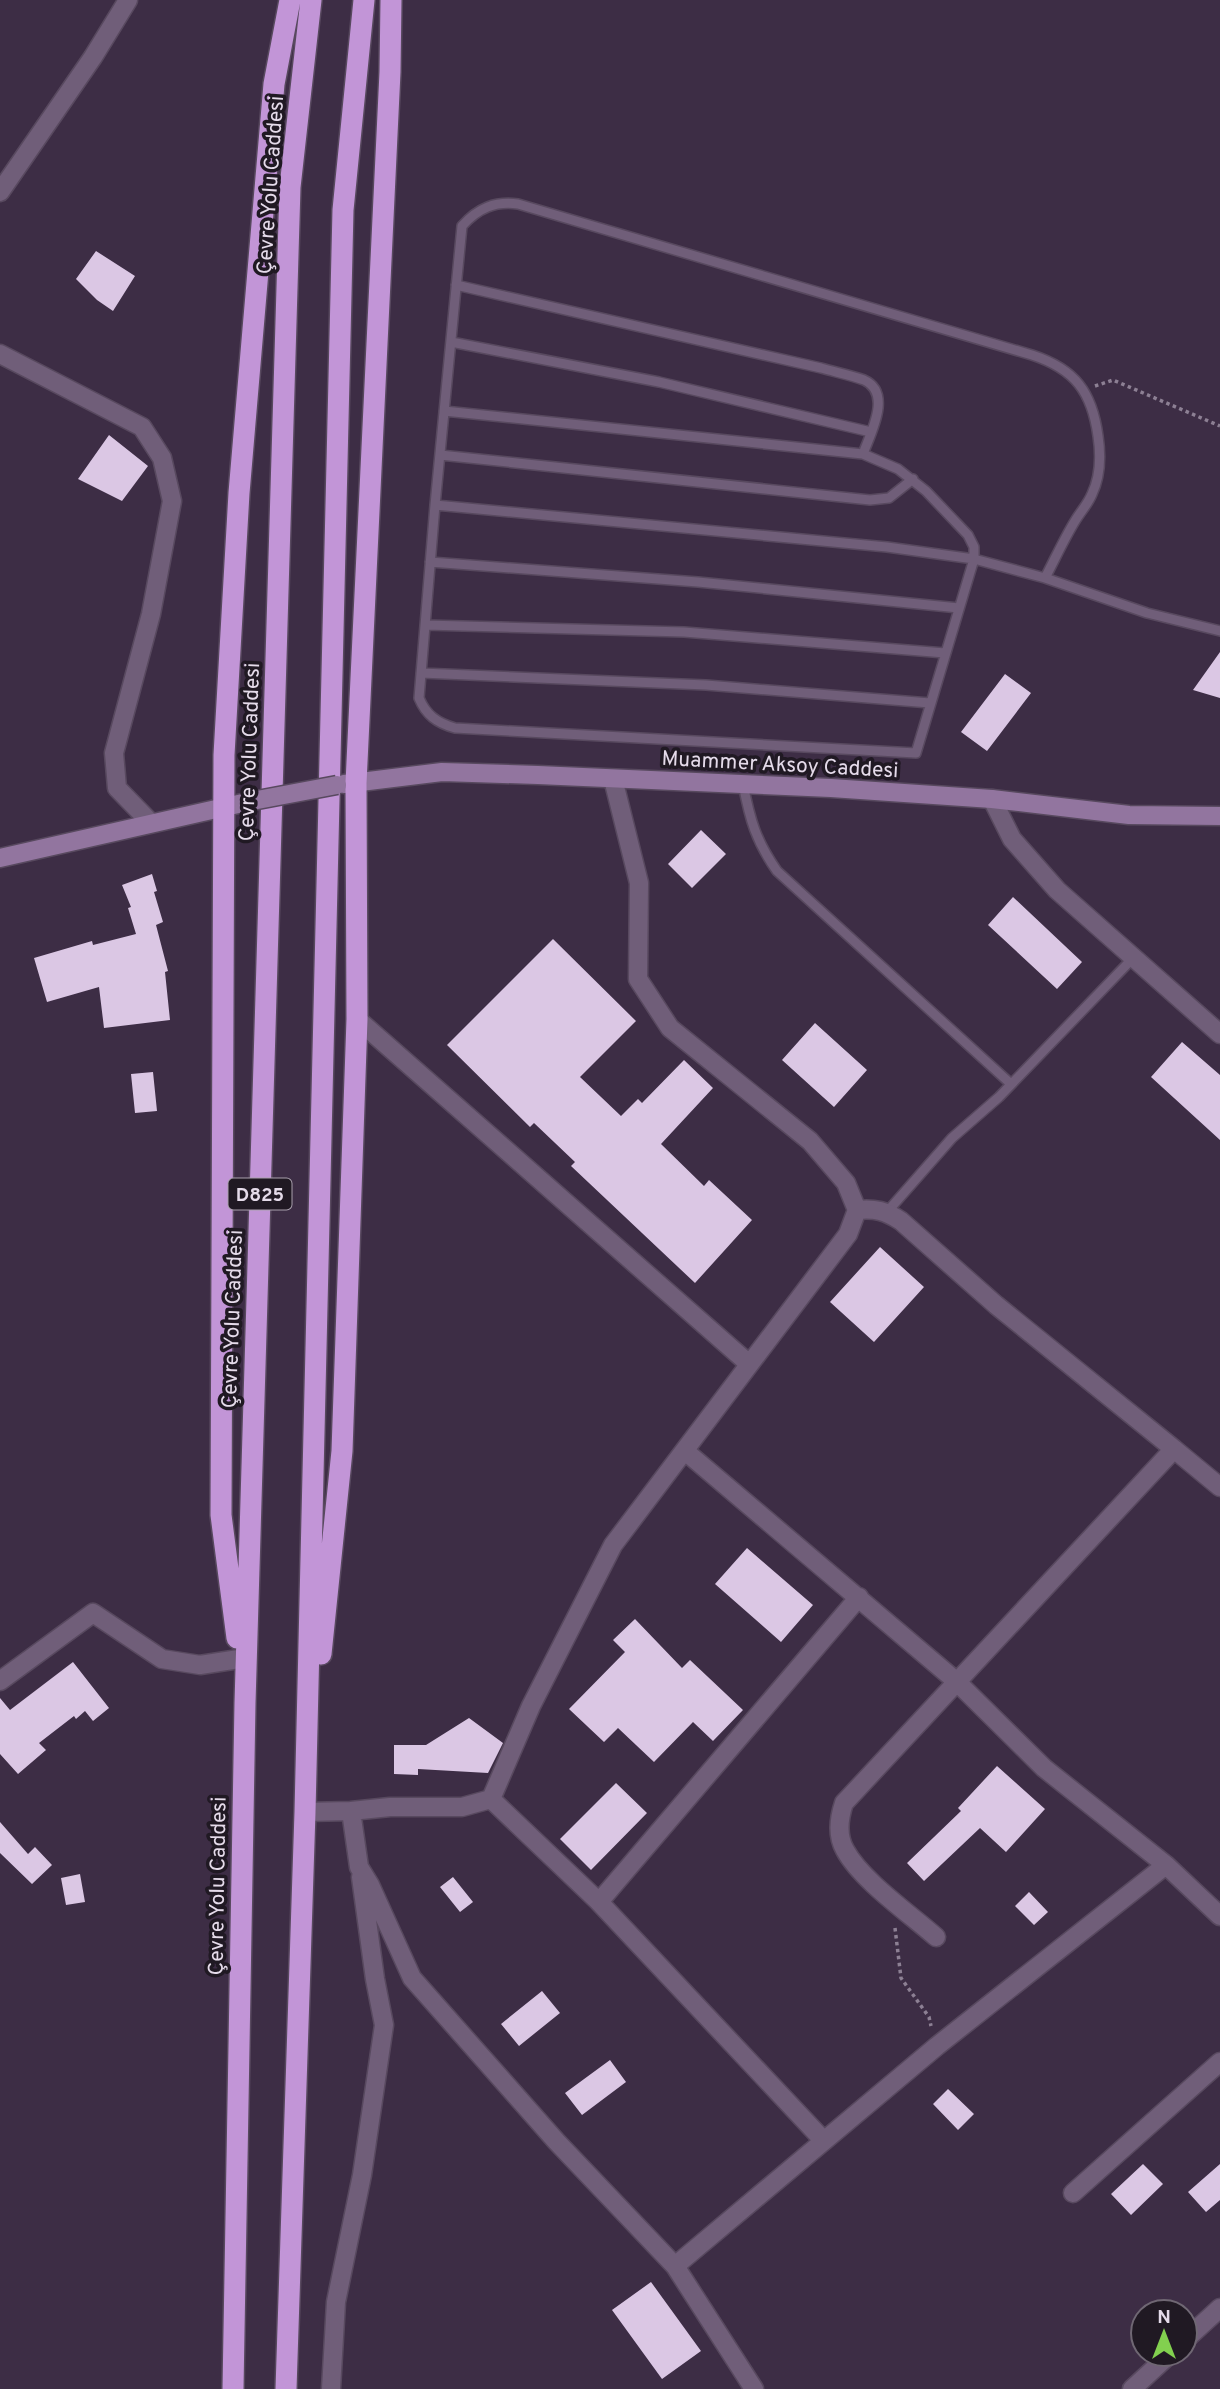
<svg xmlns="http://www.w3.org/2000/svg" width="1220" height="2389" font-family="Overpass,sans-serif">
  <style>
    .building { fill: #dbc7e4 }
    .lines { fill: none; stroke-linecap: round; stroke-linejoin: round }
    .lane-casing { stroke: #58495f; stroke-width: 12 }
    .street-casing { stroke: #58495f; stroke-width: 21 }
    .secondary-casing { stroke: #58495f; stroke-width: 21 }
    .highway-casing { stroke: #58495f; stroke-width: 24 }
    .path { stroke: #8d8094; stroke-width: 3.5; stroke-dasharray: 3.5 3.5; stroke-linecap: butt }
    .lane { stroke: #705e79; stroke-width: 9 }
    .street { stroke: #705e79; stroke-width: 18 }
    .secondary { stroke: #92759f; stroke-width: 18 }
    .highway { stroke: #c295d7; stroke-width: 21 }
    .secondary-bridge-casing { stroke: #58495f; stroke-width: 21; stroke-linecap: butt }
    .secondary-bridge { stroke: #92759f; stroke-width: 18 }
    .labels { text-anchor: middle; stroke-width: 7; stroke-linejoin: round; paint-order: stroke }
    .shield { fill: #201923; stroke: #aaa1ae; stroke-width: 2 }
    .shield-label { font-size: 19px; font-weight: bold; fill: #e5dbea }
    .street-label { font-size: 21px; fill: #e5dbea; stroke: #201923 }
  </style>
  <rect width="100%" height="100%" fill="#3d2d45"/>
  <path class="building" d="M96,251L135,276L113,311L97,300L76,279Z
    M109,435L148,466L122,501L78,479Z
    M1220,652V698L1193,690Z
    M1005,674L1031,693L987,751L961,732Z
    M701,830L726,854L692,888L668,864Z
    M152,874L157,891L154,892L163,922L156,925L168,971L165,972L170,1020L104,1028L99,987L47,1002L34,958L92,941L93,945L136,934L128,908L131,907L122,885Z
    M1013,897L1082,962L1057,989L988,925Z
    M553,939L636,1021L580,1077L621,1116L638,1099L642,1103L684,1060L713,1088L661,1144L704,1186L709,1180L752,1220L695,1283L571,1166L575,1162L534,1123L530,1127L447,1045Z
    M815,1023L867,1070L834,1107L782,1060Z
    M1182,1042L1220,1075V1140L1151,1077Z
    M153,1072L157,1111L135,1113L131,1074Z
    M880,1247L924,1287L874,1342L830,1302Z
    M747,1548L813,1605L781,1642L715,1584Z
    M635,1619L682,1668L690,1660L743,1710L713,1741L693,1722L654,1762L618,1728L604,1742L569,1709L625,1652L613,1640Z
    M73,1662L109,1708L93,1721L85,1711L76,1719L74,1716L39,1743L46,1750L18,1774L0,1754V1698L10,1710Z
    M469,1718L503,1743L488,1773L418,1769V1775L394,1774V1745H426Z
    M997,1766L1045,1809L1006,1852L980,1828L924,1881L907,1863L961,1811L958,1808Z
    M616,1783L647,1813L591,1870L560,1839Z
    M0,1822L28,1854L35,1847L52,1865L32,1884L0,1853Z
    M80,1874L85,1902L66,1905L61,1878Z
    M453,1877L473,1902L460,1912L440,1887Z
    M1029,1892L1048,1912L1034,1925L1015,1906Z
    M542,1991L560,2013L519,2046L501,2024Z
    M610,2060L626,2082L582,2115L565,2093Z
    M948,2089L974,2114L958,2130L933,2104Z
    M1143,2164L1163,2184L1131,2215L1111,2194Z
    M1220,2164V2200L1206,2212L1188,2192Z
    M651,2282L701,2351L662,2379L612,2310Z"/>
  <g class="lines">
    <g class="lane-casing">
      <path id="lane" d="M456,285L821,368C835,372 850,375 864,380C893,393 870,434 863,454
        M451,342L659,382L871,432
        M444,411L863,454L898,469L926,491L968,535L974,547V559L916,753L455,728C437,723 426,715 419,698L435,505L462,226C478,208 495,201 518,204L1032,355C1075,369 1092,392 1098,436C1101,456 1101,475 1092,494C1088,504 1081,511 1075,521C1064,539 1055,559 1045,578
        M440,455L870,500L889,498L913,479
        M435,505L887,547L974,559L1045,578L1147,613L1220,631
        M430,562L698,582L959,608
        M425,625L684,632L945,653
        M421,673L706,685L930,703
        M743,784C750,820 756,841 777,871L1011,1084
        M887,1212L952,1138L999,1097L1134,957"/>
    </g>
    <g class="street-casing">
      <path id="street" d="M0,192L93,57L128,0
        M0,354L142,427L162,458L172,501L151,614L114,753L117,788L151,823
        M992,799L1012,839L1057,890L1220,1034
        M357,1019L748,1363
        M857,1210C875,1208 886,1211 901,1221L996,1305L1174,1449L844,1803C839,1818 837,1836 845,1850C861,1880 910,1914 936,1937
        M1174,1449L1220,1487
        M685,1451L956,1681L1044,1768L1166,1865L1220,1916
        M0,1681L93,1613L162,1659L200,1665L239,1659
        M491,1799L599,1902L824,2141
        M351,1811L390,1807H462L491,1799L531,1706L613,1545L848,1234L857,1210L846,1183L810,1141L670,1028L638,979L639,883L613,779
        M305,1812L351,1811L359,1867L370,1885L412,1978L556,2141L675,2266L754,2389
        M599,1902L859,1597
        M1073,2193L1220,2062
        M675,2266L937,2046L1166,1865
        M1185,2340L1220,2308
        M331,2389L336,2302L362,2175L384,2025L375,1979L361,1877
        M1132,2389L1170,2354"/>
    </g>
    <g class="secondary-casing">
      <path id="secondary" d="M344,784L442,772L538,775L831,788L992,799L1129,815L1220,816
        M0,858L247,802"/>
    </g>
    <g class="highway-casing">
      <path id="highway" d="M237,1638L221,1515L224,755L239,493L274,84L290,0
        M321,1654L342,1451L357,1019L356,783L390,72L391,0
        M233,2389L245,1703L290,187L311,0
        M286,2389L305,1812L343,210L364,0"/>
    </g>
    <path class="path" d="M1095,386L1113,380L1220,426
      M895,1928L901,1978L929,2017L931,2026"/>
    <use href="#lane" class="lane"/>
    <use href="#street" class="street"/>
    <use href="#secondary" class="secondary"/>
    <use href="#highway" class="highway"/>
    <g class="secondary-bridge-casing">
      <path id="secondary-bridge" d="M247,802L337,785"/>
    </g>
    <use href="#secondary-bridge" class="secondary-bridge"/>
  </g>
  <g class="labels">
    <rect class="shield" x="228.5" y="1178.5" width="63" height="31" rx="5"/>
    <g class="shield-label">
      <text x="260" y="1201">D825</text>
    </g>
    <g class="street-label">
      <text transform="translate(270 185) rotate(-86)" y="7">Çevre Yolu Caddesi</text>
      <text transform="translate(249 752) rotate(-88)" y="7">Çevre Yolu Caddesi</text>
      <text transform="translate(780 764) rotate(3)" y="7">Muammer Aksoy Caddesi</text>
      <text transform="translate(232 1319) rotate(-88)" y="7">Çevre Yolu Caddesi</text>
      <text transform="translate(217 1886) rotate(-89)" y="7">Çevre Yolu Caddesi</text>
    </g>
  </g>
  <g transform="translate(1164 2333)"><circle r="33" fill="#201923" stroke="#6f6773" stroke-width="2"/>
  <path d="M0-5L12 26L0 18L-12 26Z" fill="#82d04f"/>
  <text y="-10" font-size="19" font-weight="bold" text-anchor="middle" fill="#e5dbea">N</text>
  </g>
</svg>
